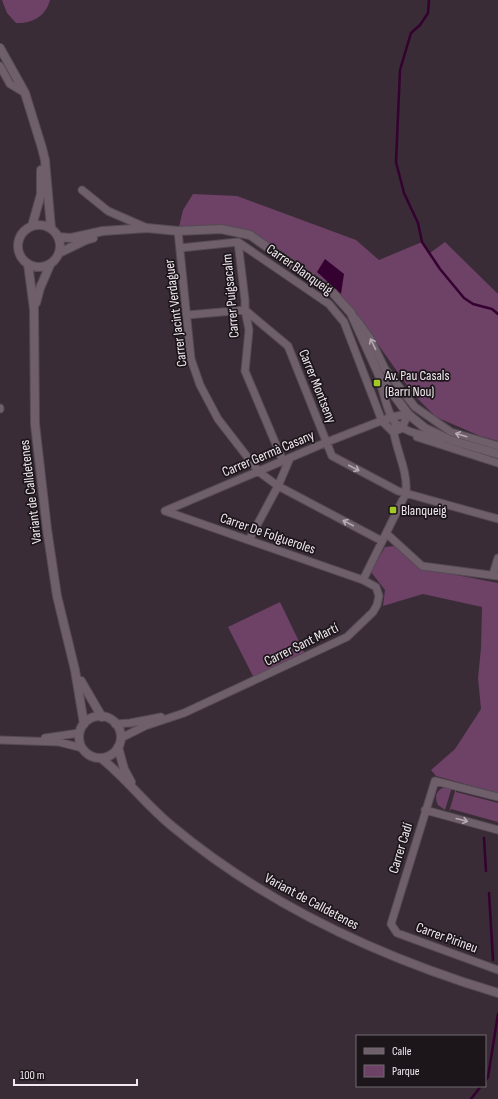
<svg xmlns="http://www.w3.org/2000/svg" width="498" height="1099" font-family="'Sofia Sans Condensed',sans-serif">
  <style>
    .green { fill: #6e4167 }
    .water { fill: #350130 }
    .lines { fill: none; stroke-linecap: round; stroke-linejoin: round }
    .stream { stroke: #350130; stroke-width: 2.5 }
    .minor-casing { stroke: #564b54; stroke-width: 9 }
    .tertiary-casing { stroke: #564b54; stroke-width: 10 }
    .minor { stroke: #6e5f6b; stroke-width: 7 }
    .tertiary { stroke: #6e5f6b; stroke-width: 8 }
    .oneway { stroke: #b6aab4 }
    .poi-dot { fill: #a3c926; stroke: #1c161b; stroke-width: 1.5 }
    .labels { text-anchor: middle; stroke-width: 3.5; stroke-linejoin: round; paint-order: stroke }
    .street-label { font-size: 14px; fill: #f1e8ef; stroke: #1c161b }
    .poi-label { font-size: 14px; fill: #f1e8ef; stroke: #1c161b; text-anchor: start }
  </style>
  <rect width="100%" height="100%" fill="#392c36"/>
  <path class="green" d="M2,0H50C46,16 32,24 16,23L7,13Z
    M193,194L237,196L356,240L379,260L422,242L430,253L445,242L498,294V441L480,436L436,417L414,395L372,336L333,293L250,235L221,229L178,231L183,210Z
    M395,546L421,568L498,583V793L436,776L431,770L455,749L481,709L478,678L481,648L482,607L423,594L383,606L385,590L371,572L385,547Z
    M280,602L306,656L255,680L228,627Z
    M445,787H452L445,810L438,805C434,797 436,790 445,787Z
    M456,788V792L498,803V822L451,809L449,812Z"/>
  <path class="water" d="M325,259L344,274L341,294L317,272Z"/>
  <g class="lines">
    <path class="stream" d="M429,0L428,13L420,25L411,33L400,70L396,162L404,193L418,223L422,242L440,269L464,298L473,304L492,309L498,314
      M484,838L486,871
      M489,893L493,960
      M485,1081L488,1077L498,1014
      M471,1099L481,1086"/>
    <g class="minor-casing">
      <path id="minor" d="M0,66L10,84L25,93
        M82,190L108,211L147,228
        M178,231L191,359L200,385L218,419L259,472L278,486L382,541
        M238,242L245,300V310L249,330L245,371L283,461
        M180,248L238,242L329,304L344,322L382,421L393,432
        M245,310L288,346L332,456L398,491L498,519
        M187,315L245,310
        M356,319L370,338L385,369L415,407L451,432L498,446
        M379,378C383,390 385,404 391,416C398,433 427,436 443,439
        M0,408V409
        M398,430L402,428L408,414
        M417,437L498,463
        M165,511L327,442L391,417L408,414
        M387,534L422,566L498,576
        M249,540L278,486L290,458
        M493,574L498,558
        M363,580L406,493C408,470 396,451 393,428
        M115,724L130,723L161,717
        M45,738L79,733
        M121,738L145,726L184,713L347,637L373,612L377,605L379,596L376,587L363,580L165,511
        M0,740L59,742L82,748
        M498,797L435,781L391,924L397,933L498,970
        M425,810L498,830"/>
    </g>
    <g class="tertiary-casing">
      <path id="tertiary" d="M0,48L25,93L42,148L45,160L51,228
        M18 246a21 21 0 1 1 42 0a21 21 0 1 1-42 0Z
        M32,226L41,194V170
        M58,237L71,238L103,231L147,228L178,231L221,229L250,235L333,293L351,313L379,375L408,414L425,428L450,440L498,454
        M59,253L86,240L93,238
        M28,264L34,309L35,424L47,529L57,596L75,670L84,724
        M36,303L40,288L50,265
        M81,681L102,717
        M79 737a21 21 0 1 1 42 0a21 21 0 1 1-42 0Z
        M118,747L124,769L131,782
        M101,758C127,779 147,806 173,827C267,905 382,958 498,993"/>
    </g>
    <use href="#minor" class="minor"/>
    <use href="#tertiary" class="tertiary"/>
  </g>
  <defs><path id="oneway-shaft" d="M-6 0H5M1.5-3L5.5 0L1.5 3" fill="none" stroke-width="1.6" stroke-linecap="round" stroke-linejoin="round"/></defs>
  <g class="oneway">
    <use href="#oneway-shaft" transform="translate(373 344) rotate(-116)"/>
    <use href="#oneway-shaft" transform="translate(461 435) rotate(-163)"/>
    <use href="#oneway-shaft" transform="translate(354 468) rotate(28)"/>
    <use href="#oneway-shaft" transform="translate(348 523) rotate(-152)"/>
    <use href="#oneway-shaft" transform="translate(462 820) rotate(15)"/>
  </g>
  <g class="poi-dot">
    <rect x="373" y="379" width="8" height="8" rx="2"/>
    <rect x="389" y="506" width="8" height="8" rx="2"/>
  </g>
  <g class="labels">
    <g class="street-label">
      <text transform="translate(300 269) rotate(35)" y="5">Carrer Blanqueig</text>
      <text transform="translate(230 296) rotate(-95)" y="5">Carrer Puigsacalm</text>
      <text transform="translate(175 313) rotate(-97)" y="5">Carrer Jacint Verdaguer</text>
      <text transform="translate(318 386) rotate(68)" y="5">Carrer Montseny</text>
      <text transform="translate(268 453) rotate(-23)" y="5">Carrer Germà Casany</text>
      <text transform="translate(30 492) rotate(-97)" y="5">Variant de Calldetenes</text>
      <text transform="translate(268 533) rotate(19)" y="5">Carrer De Folgueroles</text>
      <text transform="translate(301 644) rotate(-26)" y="5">Carrer Sant Martí</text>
      <text transform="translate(400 848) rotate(-73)" y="5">Carrer Cadí</text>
      <text transform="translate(312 901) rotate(28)" y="5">Variant de Calldetenes</text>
      <text transform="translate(447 937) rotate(20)" y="5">Carrer Pirineu</text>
    </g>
    <g class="poi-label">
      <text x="385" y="380">Av. Pau Casals<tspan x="385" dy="16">(Barri Nou)</tspan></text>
      <text x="401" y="515">Blanqueig</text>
    </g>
  </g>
  <rect x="356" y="1035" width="130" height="52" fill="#1c161b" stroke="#716a70"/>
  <rect x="364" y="1048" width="20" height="6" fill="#6e5f6b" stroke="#716a70"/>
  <text x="392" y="1055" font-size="12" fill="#f1e8ef">Calle</text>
  <rect x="364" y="1065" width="20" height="12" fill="#6e4167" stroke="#716a70"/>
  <text x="392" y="1075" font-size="12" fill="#f1e8ef">Parque</text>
  <path d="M14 1079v6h123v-6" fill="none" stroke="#f1e8ef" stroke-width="2"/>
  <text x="20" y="1079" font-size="12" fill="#f1e8ef" stroke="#1c161b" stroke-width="3" paint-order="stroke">100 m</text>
</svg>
